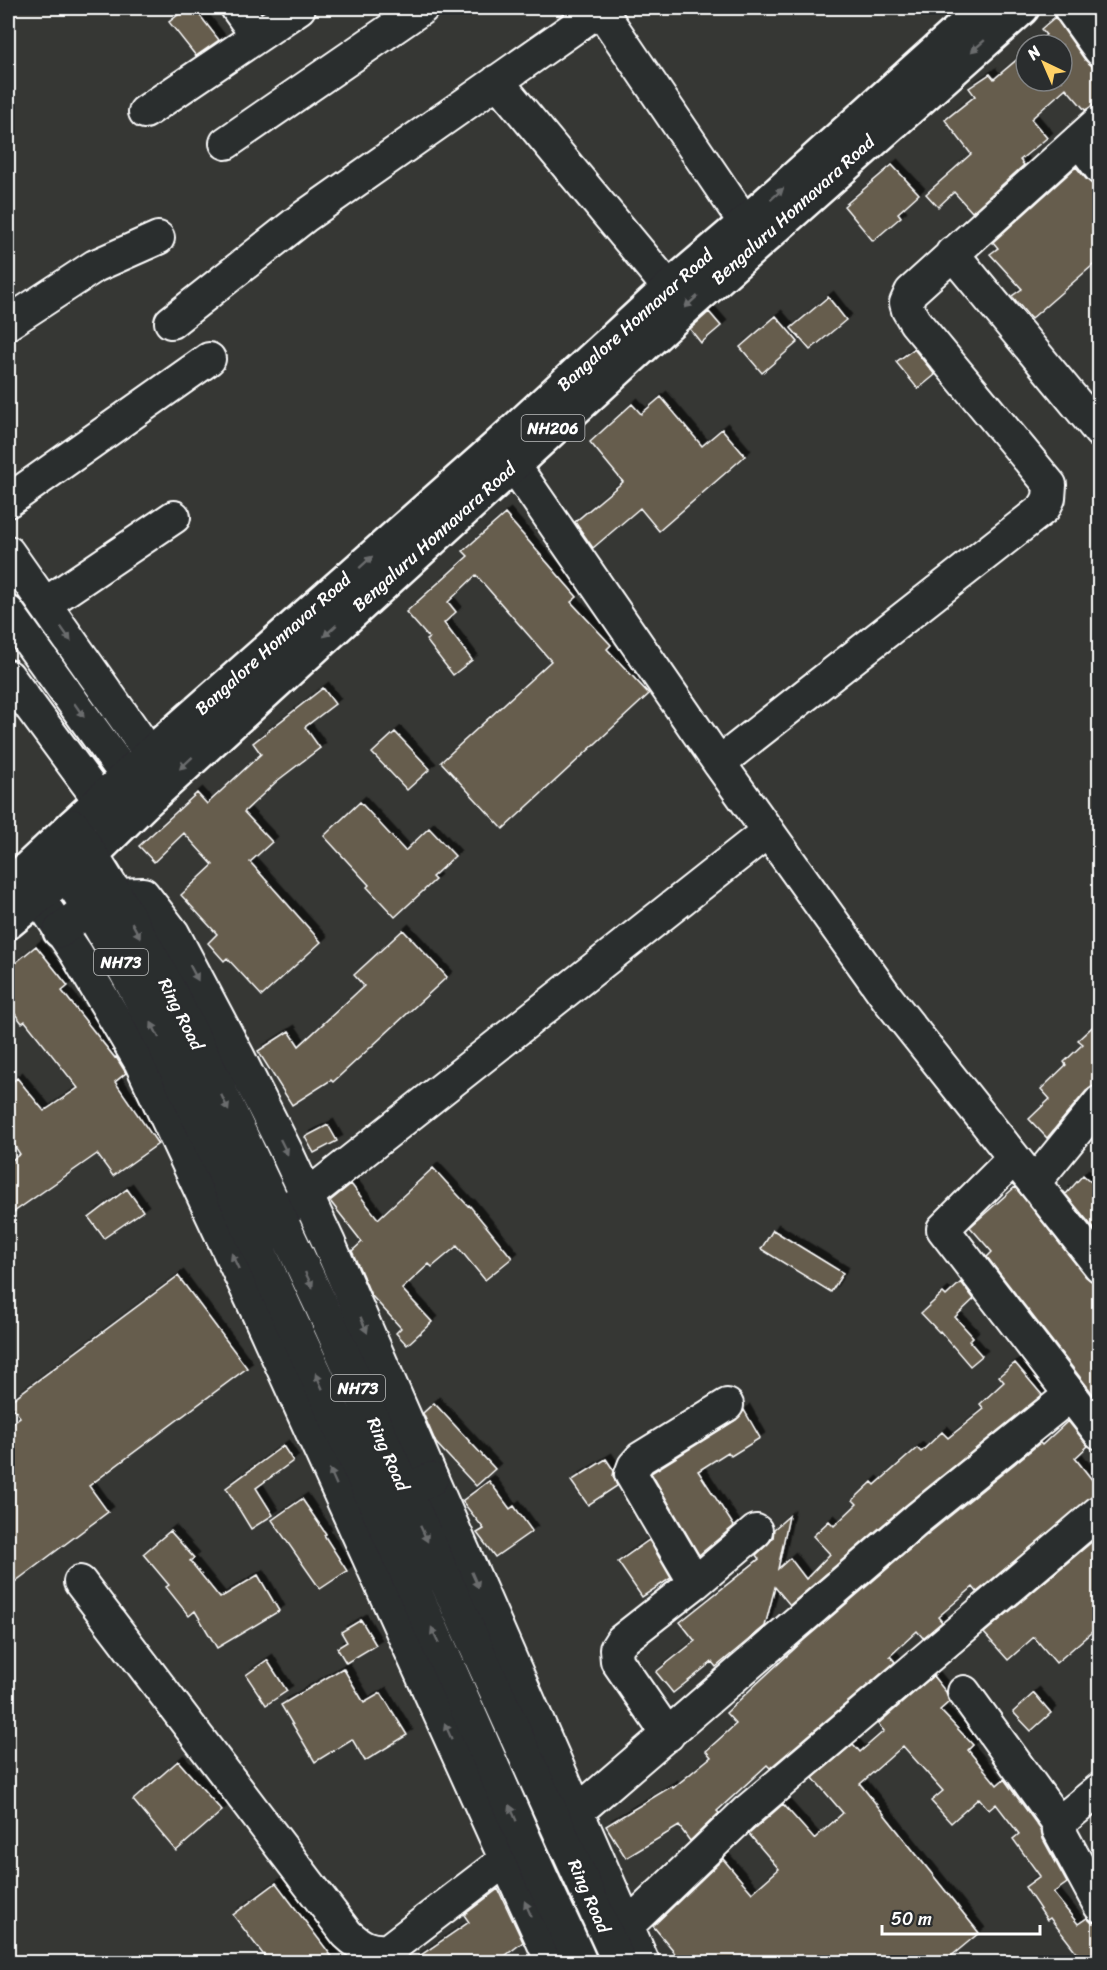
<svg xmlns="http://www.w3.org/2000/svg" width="1107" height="1970" font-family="Sriracha,sans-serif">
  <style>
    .building { fill: #665d4e; stroke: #fff; stroke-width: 1.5; filter: url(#shadow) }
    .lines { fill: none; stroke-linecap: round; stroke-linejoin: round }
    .minor-casing { stroke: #fff; stroke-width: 36 }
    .major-casing { stroke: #fff; stroke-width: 38 }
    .highway-casing { stroke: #fff; stroke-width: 38 }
    .minor { stroke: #2a2d2e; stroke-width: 32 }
    .major { stroke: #2a2d2e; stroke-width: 33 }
    .highway { stroke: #2a2d2e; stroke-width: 33 }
    .oneway { fill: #6a6c6d }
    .labels { text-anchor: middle; stroke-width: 4.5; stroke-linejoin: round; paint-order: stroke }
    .shield { fill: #2a2d2e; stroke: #bfc0c0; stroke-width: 1.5 }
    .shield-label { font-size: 16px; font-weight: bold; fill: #fff }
    .street-label { font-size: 18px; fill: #fff; stroke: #2a2d2e }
  </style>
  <defs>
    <filter id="shadow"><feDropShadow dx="5.5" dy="-5.5" stdDeviation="0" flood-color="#0009"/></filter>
  </defs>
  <rect width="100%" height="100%" fill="#363734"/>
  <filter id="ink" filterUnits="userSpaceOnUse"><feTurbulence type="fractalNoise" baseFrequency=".0167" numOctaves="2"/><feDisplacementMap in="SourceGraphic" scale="12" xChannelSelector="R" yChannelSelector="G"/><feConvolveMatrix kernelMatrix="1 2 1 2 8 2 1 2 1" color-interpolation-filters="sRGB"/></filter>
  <g filter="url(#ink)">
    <path class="building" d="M187,8H194L219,40L196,56L169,22Z
      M1055,17L1085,60L1092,66L1100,68V103L1085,110L1066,88L1031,119L1047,138L1020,160L1024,165L972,212L954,192L938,207L926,194L971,154L945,120L975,96L969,88L990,74L994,79L1026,52V81H1062V45H1034L1046,35L1041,29Z
      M892,165L919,194L898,213L901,217L873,241L844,206Z
      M1076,167L1086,179L1092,184L1100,186V259L1031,319L1012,296L1022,289L990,254L998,248L993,242Z
      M828,297L846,320L810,350L791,328Z
      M709,312L721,326L701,343L690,329Z
      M776,316L798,342L762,373L740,347Z
      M914,349L935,375L918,389L896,362Z
      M661,397L702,446L722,429L745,456L659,531L640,508L593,548L575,522L623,482L590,442L632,404L641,414Z
      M505,514L577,597L571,602L611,645L607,649L649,694L503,829L441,762L551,661L476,575L448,602L456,612L444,623L472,660L453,675L426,640L429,638L406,612L468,556L463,551Z
      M323,688L335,704L305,727L320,748L277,781L244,812L272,842L250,862L321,942L262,996L227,958L224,961L208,943L217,934L181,895L213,865L184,833L154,862L139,846L197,793L207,804L261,754L253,743Z
      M395,732L430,769L407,790L372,753Z
      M360,802L405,851L429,828L455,856L432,877L435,880L395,917L367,887L369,885L324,836Z
      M403,930L447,977L333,1082L331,1080L292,1105L258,1051L289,1031L299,1046L364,986L354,975Z
      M36,946L68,986L62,991L115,1058L116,1057L126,1073L115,1082L158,1144L113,1176L97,1154L8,1216V1163L20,1154L8,1136V1086L17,1078L44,1111L78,1088L25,1021L22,1023L8,1005V969Z
      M1100,1020V1082L1086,1091L1047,1138L1029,1119L1050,1099L1041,1089L1066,1065L1064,1062L1083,1044L1078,1040Z
      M328,1125L337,1141L314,1153L305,1137Z
      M433,1168L468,1206L469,1205L512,1258L485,1280L457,1246L432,1267L429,1264L402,1289L432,1322L407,1345L396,1333L401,1328L371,1295L352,1251L362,1242L330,1201L351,1184L378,1219Z
      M1083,1175L1100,1190V1236L1063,1191L1066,1194Z
      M1015,1187L1086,1277L1093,1282L1100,1284V1403L987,1257L992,1252L970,1227Z
      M127,1189L143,1211L104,1238L89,1218Z
      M773,1230L843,1273L831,1292L761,1249Z
      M178,1276L247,1368L89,1486L108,1512L8,1587V1426L20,1417L9,1402Z
      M961,1282L974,1299L955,1317L973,1337L969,1341L982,1356L970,1366L940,1331L939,1332L921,1313L943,1293L946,1296Z
      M1015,1363L1042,1395L906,1505L790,1605L775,1587L765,1626L716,1667L712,1662L673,1693L656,1672L695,1641L680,1622L759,1559L756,1555L768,1544L773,1538L774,1529L789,1516L778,1569L790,1558L806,1579L830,1554L813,1536L829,1521L834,1526L857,1504L853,1500L872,1482L875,1485L917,1448L921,1452L942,1432L948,1438L984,1409L980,1404L1004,1382L999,1376Z
      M434,1403L495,1469L476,1486L436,1443L423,1413Z
      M744,1410L760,1438L731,1456L728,1452L698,1471L734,1526L699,1555L651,1473L736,1420Z
      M1068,1421L1088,1446L1075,1458L1100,1490L977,1592L973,1587L938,1617L942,1622L923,1638L917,1631L890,1656L895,1662L770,1768L767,1765L717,1811L719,1813L690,1841L679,1826L626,1858L606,1826L672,1786L673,1788L711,1757L706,1751L736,1724L726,1713L751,1689L804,1640L929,1533L1040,1443L1042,1445Z
      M283,1446L293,1461L256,1488L273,1515L251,1529L226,1488Z
      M606,1459L614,1471L613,1476L617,1486L588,1505L571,1481Z
      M489,1481L510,1509L514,1506L532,1531L495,1557L477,1533L484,1529L462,1501Z
      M302,1499L326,1534L324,1535L347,1571L320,1589L272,1520Z
      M170,1531L194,1558L190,1561L220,1598L258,1575L279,1611L217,1648L195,1611L189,1616L166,1587L169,1585L143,1554Z
      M1100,1535V1625L1056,1663L1034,1637L1008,1660L984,1633Z
      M649,1540L671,1578L642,1597L618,1562Z
      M361,1620L376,1645L346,1663L337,1648L347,1642L341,1632Z
      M267,1660L287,1691L266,1705L246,1675Z
      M343,1668L364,1703L381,1693L407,1735L365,1761L352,1739L315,1762L281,1705Z
      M933,1676L946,1692L949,1702L940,1710L973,1745L968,1750L997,1785L1004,1779L1041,1830L1043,1839L1067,1883L1053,1893L1078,1924L1087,1918L1091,1922L1100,1924V1956L1091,1962H1084L1050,1918L1047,1920L1025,1887L1040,1876L1013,1839L1019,1834L996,1804L989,1810L979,1798L951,1823L931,1801L943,1791L903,1746L860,1784L979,1933L944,1962H678L673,1950L653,1926L723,1859L752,1893L779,1869L749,1834L783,1804L814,1839L843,1813L813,1778L853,1744L860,1752L884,1731L878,1724Z
      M1034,1693L1051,1713L1031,1731L1013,1712Z
      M178,1761L222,1811L176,1851L133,1800Z
      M276,1883L336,1962H269L233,1915Z
      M498,1889L523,1942L497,1962H411L469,1922L464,1915Z"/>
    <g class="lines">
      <g class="minor-casing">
        <path id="minor" d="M237,8L257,36
          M1070,8L1100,50
          M600,9L745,223
          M497,81L669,288
          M145,112L299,8
          M1079,140L1100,168
          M226,143L422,8
          M952,253L1100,432
          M171,322L304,217L602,8
          M8,323L95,266L158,238
          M513,464L719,763L888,999L1100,1266
          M8,501L209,359
          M8,552L150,754
          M45,604L174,517
          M8,612L142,798
          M8,676L115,821
          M719,763L1044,508L1049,498L1050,485L915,322L908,310L906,303L911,292L1100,121
          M116,895L143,894L173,933L238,1056L287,1153L328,1241L643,1962
          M38,897L76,953L140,1061L256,1309L552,1962
          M1014,1158L943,1229L1100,1433
          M1034,1183L1100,1102
          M290,1207L307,1196L768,831
          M80,1582L347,1934C360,1946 370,1952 388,1950L521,1848
          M695,1583L631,1474L634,1466L641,1458L727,1405
          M964,1692L1060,1825
          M668,1735L617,1661L616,1649L621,1641L695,1583L756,1531
          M1100,1789L1065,1818L1059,1830L1100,1906
          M577,1812L917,1519L1069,1396
          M627,1926L746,1812L1100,1511"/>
      </g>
      <g class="major-casing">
        <path id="major" d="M73,826L150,754L497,447L669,288L745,223L984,8
          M91,855L145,802L688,305L1022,8"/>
      </g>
      <g class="highway-casing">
        <path id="highway" d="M49,849C147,985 209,1143 279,1295C365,1479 448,1664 529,1850C545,1888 564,1925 580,1962
          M8,887L73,826L116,895L160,972L209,1068L321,1305L619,1962
          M8,922L82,861
          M60,931L89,907
          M405,1492L431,1479"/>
      </g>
      <use href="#minor" class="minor"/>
      <use href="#major" class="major"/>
      <use href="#highway" class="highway"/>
    </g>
    <defs><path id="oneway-solid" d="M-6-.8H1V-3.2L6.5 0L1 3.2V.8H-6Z" transform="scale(1.5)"/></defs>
    <g class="oneway">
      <use href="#oneway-solid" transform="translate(978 46) rotate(139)"/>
      <use href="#oneway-solid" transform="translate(777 194) rotate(-42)"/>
      <use href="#oneway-solid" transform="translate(691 302) rotate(138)"/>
      <use href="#oneway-solid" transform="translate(366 562) rotate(-42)"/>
      <use href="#oneway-solid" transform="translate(330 631) rotate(138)"/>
      <use href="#oneway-solid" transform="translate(66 634) rotate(55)"/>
      <use href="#oneway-solid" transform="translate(79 710) rotate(55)"/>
      <use href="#oneway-solid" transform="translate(186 763) rotate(137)"/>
      <use href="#oneway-solid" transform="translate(136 930) rotate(61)"/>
      <use href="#oneway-solid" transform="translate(194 973) rotate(62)"/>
      <use href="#oneway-solid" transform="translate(155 1030) rotate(-117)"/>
      <use href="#oneway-solid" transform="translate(225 1103) rotate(65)"/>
      <use href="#oneway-solid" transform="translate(284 1147) rotate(64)"/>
      <use href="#oneway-solid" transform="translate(235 1261) rotate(-115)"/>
      <use href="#oneway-solid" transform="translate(309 1280) rotate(64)"/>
      <use href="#oneway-solid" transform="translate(364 1325) rotate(67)"/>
      <use href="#oneway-solid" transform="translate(319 1381) rotate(-114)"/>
      <use href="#oneway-solid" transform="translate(333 1477) rotate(-114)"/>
      <use href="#oneway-solid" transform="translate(424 1534) rotate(65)"/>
      <use href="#oneway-solid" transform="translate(475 1580) rotate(66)"/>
      <use href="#oneway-solid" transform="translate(435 1635) rotate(-115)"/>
      <use href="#oneway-solid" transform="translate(448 1731) rotate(-114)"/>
      <use href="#oneway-solid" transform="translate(513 1813) rotate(-113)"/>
      <use href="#oneway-solid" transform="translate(528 1909) rotate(-114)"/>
    </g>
  </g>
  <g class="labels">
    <g class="shield">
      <rect x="521.5" y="415" width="63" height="26" rx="4.5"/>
      <rect x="94" y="949" width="54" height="26" rx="4.5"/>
      <rect x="331" y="1375" width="54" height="26" rx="4.5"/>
    </g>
    <g class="shield-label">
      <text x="553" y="434">NH206</text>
      <text x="121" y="968">NH73</text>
      <text x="358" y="1394">NH73</text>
    </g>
    <g class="street-label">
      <text transform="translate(793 210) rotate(-42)" y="6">Bengaluru Honnavara Road</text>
      <text transform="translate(635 320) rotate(-42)" y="6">Bangalore Honnavar Road</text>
      <text transform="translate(434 537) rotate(-42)" y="6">Bengaluru Honnavara Road</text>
      <text transform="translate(273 644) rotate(-42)" y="6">Bangalore Honnavar Road</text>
      <text transform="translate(181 1014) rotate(63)" y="6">Ring Road</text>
      <text transform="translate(388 1454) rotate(66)" y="6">Ring Road</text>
      <text transform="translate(589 1896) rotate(66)" y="6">Ring Road</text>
    </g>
  </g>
  <rect width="1107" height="1970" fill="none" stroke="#2a2d2e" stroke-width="30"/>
  <rect x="15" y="15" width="1077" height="1940" fill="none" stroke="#fff" stroke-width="2" filter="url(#ink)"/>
  <g transform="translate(1044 63) rotate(316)"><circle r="28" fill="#2a2d2e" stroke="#7f8182" stroke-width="1.5"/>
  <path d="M0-4.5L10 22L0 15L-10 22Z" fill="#ffd166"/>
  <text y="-9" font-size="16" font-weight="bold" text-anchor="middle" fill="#ffffff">N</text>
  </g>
  <path d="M882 1925v9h158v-9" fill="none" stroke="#ffffff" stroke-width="3"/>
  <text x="891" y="1925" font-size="18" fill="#ffffff" stroke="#2a2d2e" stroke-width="4.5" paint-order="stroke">50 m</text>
</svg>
